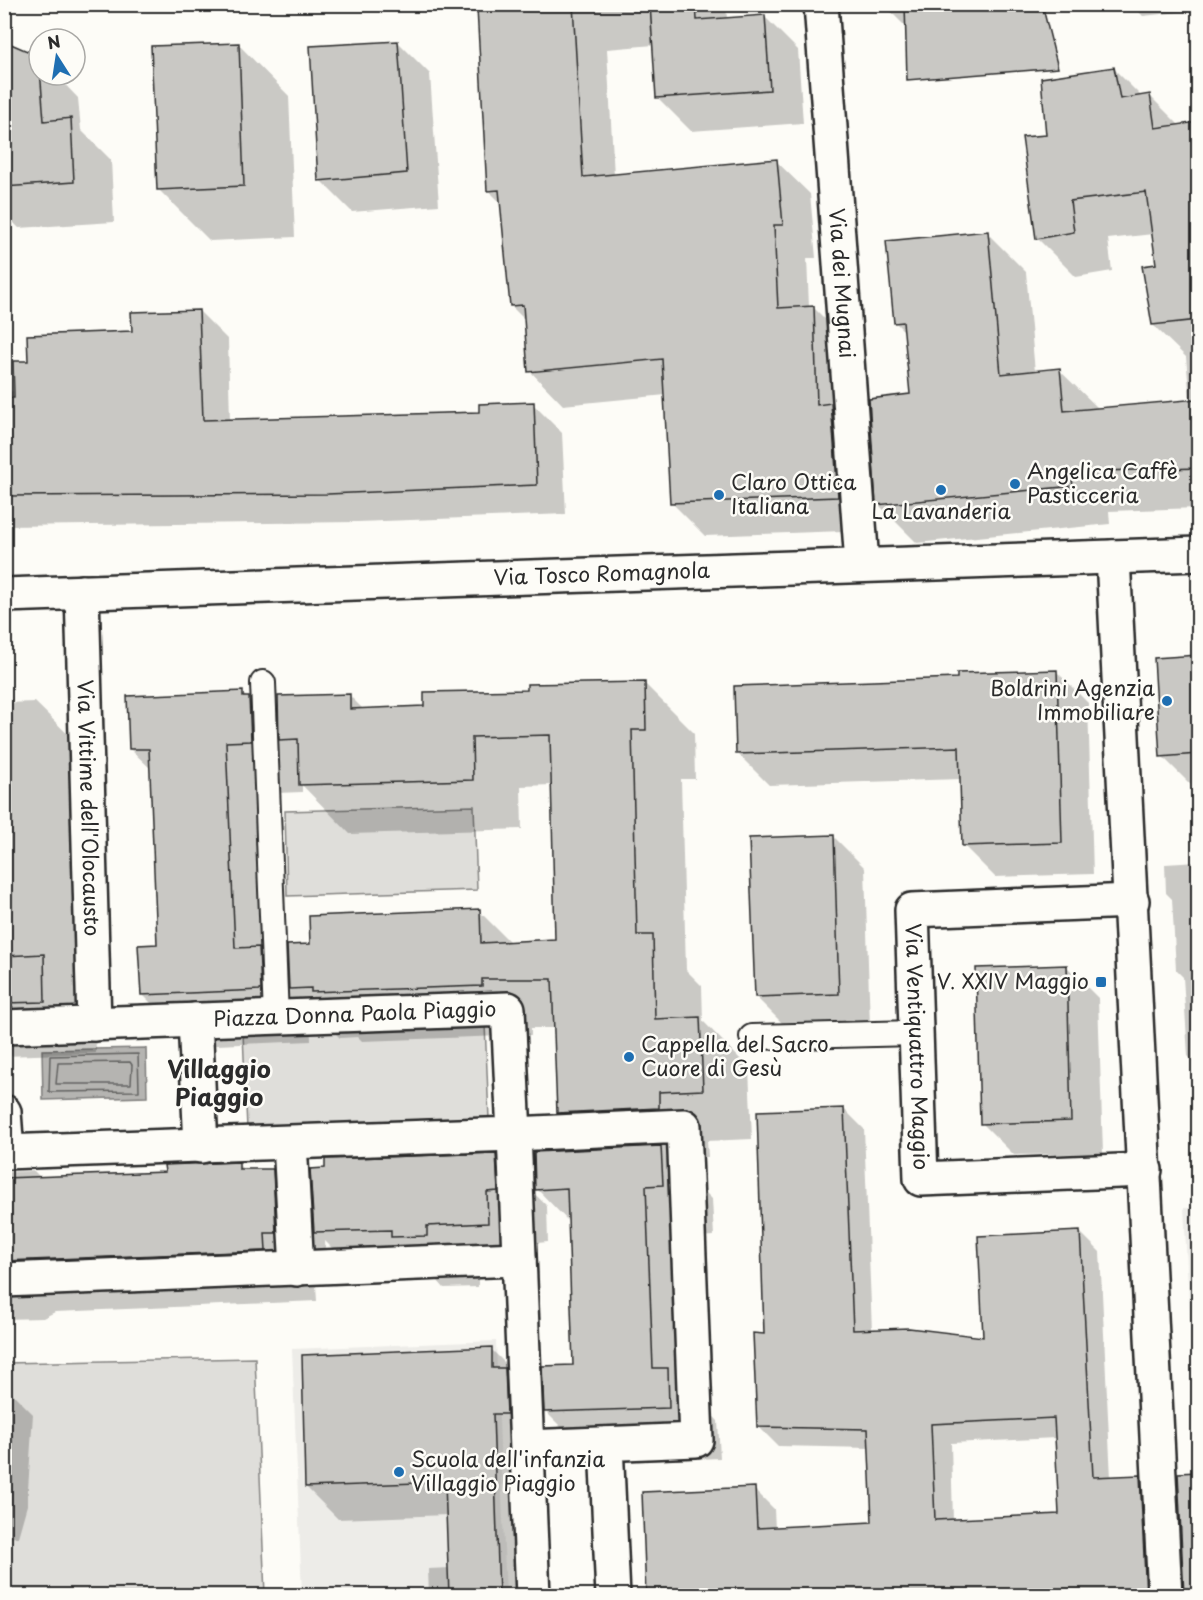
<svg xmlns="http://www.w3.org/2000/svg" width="1203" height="1600" font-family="'Playpen Sans',sans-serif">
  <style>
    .built { fill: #edece8 }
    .green { fill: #dfdeda; stroke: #858482; stroke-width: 1.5 }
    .water { fill: #b5b4b1; stroke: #7e7d7b; stroke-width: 1.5 }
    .shadow { fill: #0003; fill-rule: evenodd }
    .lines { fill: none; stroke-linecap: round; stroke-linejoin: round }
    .shore { stroke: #626261; stroke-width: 1.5 }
    .building { fill: #c9c8c4; stroke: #2b2b2b; stroke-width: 1.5; fill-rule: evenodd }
    .service-casing { stroke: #2b2b2b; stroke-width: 28 }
    .minor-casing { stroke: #2b2b2b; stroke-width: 38 }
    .primary-casing { stroke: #2b2b2b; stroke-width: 38 }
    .service { stroke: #fdfcf7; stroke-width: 24 }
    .minor { stroke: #fdfcf7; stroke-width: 33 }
    .primary { stroke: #fdfcf7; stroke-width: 33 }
    .poi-dot { fill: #1f6fb2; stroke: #fdfcf7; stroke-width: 2 }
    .labels { text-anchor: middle; stroke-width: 5; stroke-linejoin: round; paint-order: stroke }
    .street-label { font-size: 21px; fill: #2b2b2b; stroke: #fdfcf7 }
    .poi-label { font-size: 21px; fill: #2b2b2b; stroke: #fdfcf7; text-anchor: start }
    .quarter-label { font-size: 24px; font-weight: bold; fill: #2b2b2b; stroke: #fdfcf7 }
  </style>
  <rect width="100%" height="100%" fill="#fdfcf7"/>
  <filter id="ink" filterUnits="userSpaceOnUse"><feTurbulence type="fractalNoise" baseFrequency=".0167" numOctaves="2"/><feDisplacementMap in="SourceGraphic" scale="12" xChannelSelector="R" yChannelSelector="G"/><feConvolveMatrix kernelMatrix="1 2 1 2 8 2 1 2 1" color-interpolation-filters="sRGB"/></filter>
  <g filter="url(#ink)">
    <path class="built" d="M1184,1208H1198V1529L1191,1342Z
      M496,1341L506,1595H302L292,1349Z"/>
    <path class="green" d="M474,806L477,890L287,896L285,811Z
      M485,1024L489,1119L247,1129L243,1033Z
      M255,1358L265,1595H5V1363Z"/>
    <path class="water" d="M146,1048L147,1097L43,1100L42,1050Z"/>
    <path class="shadow" d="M478,4H726L727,19L764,16L798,50L803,123L691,131L657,97L654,45L607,49L614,176L776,161L810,194L816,258H807L809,307H813L847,341L871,530L705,536L671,502L666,395L563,405L530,371L525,320L511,306L502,204L488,190Z
      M883,4H1025L1028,22L904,25Z
      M1131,4H1198V10L1143,16Z
      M398,42L430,74L439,205L352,212L320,180Z
      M238,44L289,96L295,237L210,241L158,189Z
      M4,46L39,75H56L78,98L81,130L111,160L114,222L19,228L4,213Z
      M1114,69L1142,97L1149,95L1180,126L1198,123V508L1109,511L1110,524L917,543L878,504L911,396L905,332L895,322L987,233L1026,272L1035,372L1059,370L1098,408L1190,401L1186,357L1153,325L1158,266L1153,234L1108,239L1112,271L1076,277L1038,239L1023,139L1048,136Z
      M199,311L228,340L230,421L481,413L533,404L562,433L566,514L358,522L4,526V392L15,391L29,363Z
      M1198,656V792L1162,756L1156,659Z
      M1056,671L1088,703L1093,874L995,877L963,845L961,779L769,785L737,753L958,680Z
      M644,683L694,733L695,779H681L686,970L702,986L703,1021L749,1068L752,1139L707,1141L708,1157L672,1159L712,1199L714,1236L697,1237L703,1405L718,1421L720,1458L597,1463L546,1412L575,1366L570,1223L537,1189L597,1150L559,1113L555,1028H531V1035L362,1041L358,1037L340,1038L310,1008L311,1041L194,1046L142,994L159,946L152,770L130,749L242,693L281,730L349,695L364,710L426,708L529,691ZM302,785L350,834L522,829L521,786L553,785L556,941L511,943L479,911L290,980L285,974L277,793L302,792Z
      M35,702L87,753L96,1053L4,1056V703Z
      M833,836L865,868L870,1026L788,1029L756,997Z
      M1198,862V1067L1188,1056L1183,977L1176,970L1172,899L1166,893L1165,864Z
      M1066,966L1098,998L1103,1153L1014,1155L982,1123Z
      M844,1109L864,1129L872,1331L984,1339L1080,1232L1100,1252L1111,1478L1140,1476L1160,1496L1155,1596H648L754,1489L774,1509L775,1529L874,1524L870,1448L778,1446L758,1426L766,1335ZM1056,1438L1060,1516L953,1521L951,1443Z
      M495,1155L547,1206L548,1242L537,1243L539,1274L478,1277V1287L444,1288L438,1281L367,1283L325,1241L327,1284H316L317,1301L55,1312L43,1318L4,1319V1172L34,1171L41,1178L166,1173L238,1164L245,1171L272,1170L314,1213Z
      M1193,1344H1198V1546L1182,1530L1198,1474Z
      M491,1349L523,1381L529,1596H429L428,1569L450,1568L448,1515L338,1519L306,1487Z
      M4,1385L33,1414L27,1505L18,1537L4,1538Z"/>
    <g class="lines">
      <path class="shore" d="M138,1054L139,1091L49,1092L50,1056Z
        M130,1062L132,1065L131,1084H56L58,1063Z"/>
    </g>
    <path class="building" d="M573,4L583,177L777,159L783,225H774L778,308L814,306L817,405L831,403L838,497L670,503L662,359L528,372L523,305L510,306L499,190L487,191L477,8Z
      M650,4H696L697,20L765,15L770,90L656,98Z
      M905,4H1042L1058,68L907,80Z
      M4,41L39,56L44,121L71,118L74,182L4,187Z
      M398,41L407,173L318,181L310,46Z
      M239,43L244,186L157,190L151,46Z
      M1114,67L1120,99L1150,94L1155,128L1198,122V320L1152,325L1142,266L1156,264L1146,192L1070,201L1074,232L1036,239L1022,137L1046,135L1041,78Z
      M988,231L1001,374L1060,368L1064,411L1198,399V468L1071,472L1073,486L876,505L869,399L910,394L903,322L894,323L886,241Z
      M199,310L203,420L479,412V404L534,402L537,485L328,494L6,496L4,398H14L13,361H28L27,335L132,331L131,312Z
      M1198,655V754L1160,757L1154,658Z
      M1057,670L1062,843L962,846L959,747L736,754L734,686L957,678V673Z
      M645,682L646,730H632L637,935H653L655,1019L700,1017L703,1090L659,1092V1108L557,1113L552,979H482V986L311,992V988L289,989L287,945L310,944L309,916L480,909L481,943L555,939L550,735L472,737L473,780L299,785L298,739L279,740L278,696L350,694V709L424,706V692L527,690V684Z
      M243,691V697H249L251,741L226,742L235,948L259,947L261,990L141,995L138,945L157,944L149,749H129L127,696Z
      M834,835L839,994L755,997L749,838Z
      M44,954L45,1002L4,1003V956Z
      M1067,965L1071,1121L980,1124L976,968Z
      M844,1108L853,1330L909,1328L983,1337L978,1236L1080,1231L1093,1477L1140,1475L1146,1596H646L642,1492L755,1487L757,1528L872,1522L868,1429L757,1427L753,1333L764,1334L757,1111ZM1054,1418L1059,1514L935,1520L931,1424Z
      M661,1146L663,1185L646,1186L653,1368H668L669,1408L544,1412L542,1366L573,1365L567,1188L535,1190L534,1152Z
      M496,1153L498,1191L487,1192L488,1223L427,1226V1236L391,1237V1230L314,1232L310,1169L325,1168V1159Z
      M239,1162V1169H273L276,1233H265L266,1251L4,1261V1178L165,1172L164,1165Z
      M492,1347V1368H505L507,1414H493L499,1596H449L445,1482L305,1487L302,1355Z
      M1198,1472V1596H1184L1178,1473Z"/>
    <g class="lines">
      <g class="service-casing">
        <path id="service" d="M263,683L276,1018
          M752,1037L915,1033"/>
      </g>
      <g class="minor-casing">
        <g id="minor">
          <path id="s1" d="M821,4L862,564"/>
          <path d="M1113,557L1165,1596"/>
          <path id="s2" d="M82,592L94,1024"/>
          <path id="s3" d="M1132,901L912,910L921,1179L1145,1170"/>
          <path d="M195,1020L201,1146"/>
          <path id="s4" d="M4,1027L508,1009L514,1134L4,1152"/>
          <path d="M4,1112L7,1152"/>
          <path d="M290,1143L297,1269"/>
          <path d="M4,1280L519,1259"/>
          <path d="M606,1444L613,1596"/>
          <path d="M527,1447L696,1440L684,1126L514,1134L533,1596"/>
        </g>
      </g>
      <g class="primary-casing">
        <g id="primary">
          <path id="s5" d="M4,595L1198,554"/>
        </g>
      </g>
      <use href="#service" class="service"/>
      <use href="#minor" class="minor"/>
      <use href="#primary" class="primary"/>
    </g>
  </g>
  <g class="poi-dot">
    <circle cx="1015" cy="484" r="6"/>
    <circle cx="941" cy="490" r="6"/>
    <circle cx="719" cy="495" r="6"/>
    <circle cx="1167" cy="701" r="6"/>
    <rect x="1095" y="976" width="12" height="12" rx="3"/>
    <circle cx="629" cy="1057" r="6"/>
    <circle cx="399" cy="1472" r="6"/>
  </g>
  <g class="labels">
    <g class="street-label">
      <text dy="7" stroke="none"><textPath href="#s1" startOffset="280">Via dei Mugnai</textPath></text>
      <text dy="7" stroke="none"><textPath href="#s5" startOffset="598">Via Tosco Romagnola</textPath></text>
      <text dy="7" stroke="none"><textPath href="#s2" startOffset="216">Via Vittime dell'Olocausto</textPath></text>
      <text dy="7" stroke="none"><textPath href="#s4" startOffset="351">Piazza Donna Paola Piaggio</textPath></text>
      <text dy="7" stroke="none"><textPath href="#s3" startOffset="357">Via Ventiquattro Maggio</textPath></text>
    </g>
    <g class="poi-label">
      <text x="1027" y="479">Angelica Caffè<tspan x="1027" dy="24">Pasticceria</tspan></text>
      <text x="731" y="490">Claro Ottica<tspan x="731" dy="24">Italiana</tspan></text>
      <text x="941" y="519" text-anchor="middle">La Lavanderia</text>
      <text x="1155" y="696" text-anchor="end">Boldrini Agenzia<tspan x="1155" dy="24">Immobiliare</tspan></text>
      <text x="1089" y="989" text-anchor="end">V. XXIV Maggio</text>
      <text x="641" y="1052">Cappella del Sacro<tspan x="641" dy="24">Cuore di Gesù</tspan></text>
      <text x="411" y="1467">Scuola dell'infanzia<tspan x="411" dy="24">Villaggio Piaggio</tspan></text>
    </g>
    <g class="quarter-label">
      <text x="219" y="1078">Villaggio<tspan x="219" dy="28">Piaggio</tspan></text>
    </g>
  </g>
  <rect width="1203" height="1600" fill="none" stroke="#fdfcf7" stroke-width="24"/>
  <rect x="12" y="12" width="1179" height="1576" fill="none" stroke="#2b2b2b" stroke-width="2" filter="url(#ink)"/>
  <g transform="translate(57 57) rotate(348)"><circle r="28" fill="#fdfcf7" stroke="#a9a8a5" stroke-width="1.5"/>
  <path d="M0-4.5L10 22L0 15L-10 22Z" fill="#1f6fb2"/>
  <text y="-9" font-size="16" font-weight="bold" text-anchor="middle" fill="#2b2b2b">N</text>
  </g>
</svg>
